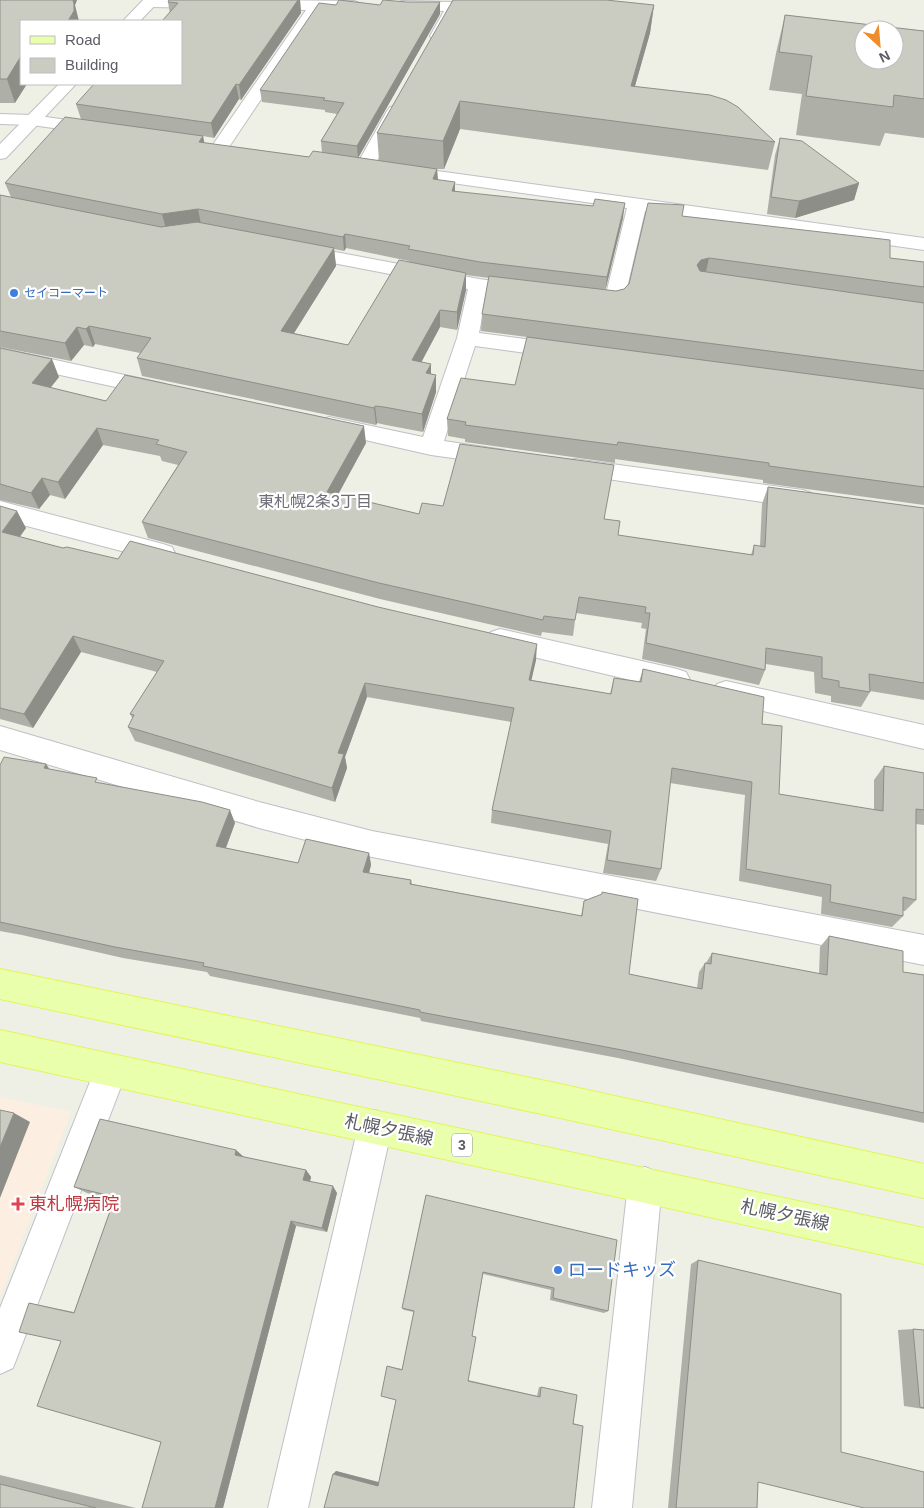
<svg xmlns="http://www.w3.org/2000/svg" width="924" height="1508" font-family="Arial,'Noto Sans JP',sans-serif">
  <style>
    .medical { fill: #fcefe1 }
    .lines { fill: none; stroke-linecap: round; stroke-linejoin: round }
    .minor-casing { stroke: #bfbfc6; stroke-width: 2 }
    .tertiary-casing { stroke: #bfbfc6; stroke-width: 2 }
    .primary-casing { stroke: #e1f657; stroke-width: 2 }
    .minor { fill: #fff; fill-rule: evenodd }
    .tertiary { fill: #fff; fill-rule: evenodd }
    .primary { fill: #eaffab; fill-rule: evenodd }
    .wall { fill: #aeafa6; fill-rule: evenodd }
    .shaded-wall { fill: #8d8e87 }
    .building { fill: #cacbc1; stroke: #8d8e87; fill-rule: evenodd }
    .shop-dot { fill: #3f7fe0; stroke: #fff; stroke-width: 2 }
    .health-dot { fill: #e0444e; stroke: #fff; stroke-width: 2 }
    .labels { text-anchor: middle; stroke-width: 4.5; stroke-linejoin: round; paint-order: stroke }
    .far-shop-label { font-size: 12px; fill: #366cbe; stroke: #fff; text-anchor: start }
    .shield { fill: #fff; stroke: #8e8e94; stroke-width: 1 }
    .shield-label { font-size: 14px; font-weight: bold; fill: #5d5d66 }
    .neighbourhood-label { font-size: 16px; fill: #6e6e78; stroke: #fff }
    .near-street-label { font-size: 18px; fill: #5d5d66; stroke: #fff }
    .near-health-label { font-size: 18px; fill: #be3a42; stroke: #fff; text-anchor: start }
    .near-shop-label { font-size: 18px; fill: #366cbe; stroke: #fff; text-anchor: start }
  </style>
  <rect width="100%" height="100%" fill="#eef0e5"/>
  <path class="medical" d="M0,1097L71,1112L0,1297Z"/>
  <g class="lines">
    <g class="minor-casing">
      <path id="minor" d="M144,0H213L215,3L212,6L207,8L150,7L145,5L142,2Z
        M259,0L354,1L359,3L362,6L359,9L321,10L227,150L221,151L215,150L212,146L306,10L262,9L257,7L254,4Z
        M402,1L454,2L459,4L462,7L444,39H432L430,36L444,11L397,9L394,6L397,3Z
        M396,106L402,107L405,111L374,166L371,170L365,171L359,170L356,166L387,111L390,107Z
        M0,114L32,115L95,124L101,125L104,129L101,133L95,134L32,125L0,124Z
        M401,166L924,238V250L645,211L624,301L621,305C608,309 592,306 579,302L576,298L579,294L586,292L606,294L627,208L395,175L392,171L395,167Z
        M298,245L479,279L531,286L534,290L531,294L524,296L487,292L479,333L562,344L569,346L573,351L569,356L562,358L475,346L444,441L504,450L507,456L504,462L496,464L431,455L321,430L318,425L321,420L329,417L423,437L457,338L468,289L291,255L288,251L291,247Z
        M0,348L157,382L165,384L168,389L165,394L157,396L0,362Z
        M575,459L803,490L811,493L815,499L811,505L803,508L567,473L564,467L567,461Z
        M0,501L163,544L172,547L175,553L172,559L163,562L0,519Z
        M500,629L677,669L686,672L690,680L686,688L677,691L500,649L491,646L487,639L491,632Z
        M726,681L924,725V749L717,700L713,692L717,684Z
        M0,726L259,802L372,831L924,935V965L372,857L259,828L0,750Z
        M111,1055L123,1059L127,1071L13,1368L0,1374V1308L99,1059Z
        M375,1110L387,1115L392,1127L308,1508H268L358,1127L363,1115Z
        M645,1167L657,1172L662,1184L632,1508H592L628,1184L633,1172Z"/>
    </g>
    <g class="tertiary-casing">
      <path id="tertiary" d="M143,0H160L140,21H123Z
        M59,84H76L6,158L0,159V144Z"/>
    </g>
    <g class="primary-casing">
      <path id="primary" d="M0,969L551,1082L924,1164V1198L551,1116L0,999Z
        M0,1030L924,1228V1264L0,1062Z"/>
    </g>
    <use href="#minor" class="minor"/>
    <use href="#tertiary" class="tertiary"/>
    <use href="#primary" class="primary"/>
  </g>
  <path class="wall" d="M0,0H77L75,5L21,21L15,103H0Z
    M169,0H300L301,13L241,100L239,99L214,138L203,136L204,143L309,157L322,153L321,141L337,114L325,112V110L262,102L260,90L336,5H380L407,2H440V14L358,158L379,161L377,133L654,5L650,33L635,86L775,142L768,170L460,129L444,169H437L438,180L455,191L623,218L605,290L616,291L624,289L682,216L890,258L924,262V505L763,483V480L615,459V463L465,442V439L448,436L447,419L515,385L527,337L481,331L482,314L489,278L466,275V290L457,330L440,327L421,362L431,374L436,375V392L423,432L386,425L377,423L376,425L142,376L137,358L140,353L95,344L93,347L84,345L71,361L0,347V195L11,197L5,183L81,119L76,104L181,84L168,2ZM346,248L409,261V262L348,345L294,333L336,266L334,249L344,251Z
    M785,15L924,31V138L885,133L880,146L796,135L802,94L769,90L776,53Z
    M780,138L859,183L854,200L795,218L767,214L775,155Z
    M0,348L59,377L50,388L106,401L366,443L338,495L419,514L443,506L604,519L618,535L751,555L754,545L760,546L762,504L768,487L924,508V700L870,691V692L861,707L831,702V696L815,693L814,672L766,664L765,670L759,685L642,659L646,629L641,628L642,623L576,613L573,636L542,632L541,636L380,599L148,538L142,522L178,465L162,461L160,456L103,445L65,499L50,495L39,509L0,500Z
    M0,506L26,528L20,537L63,548L536,660L531,680L610,694L614,678L639,682L643,669L762,724L779,794L874,810V780L884,766L924,773V825L916,824V900L905,911H903V916L892,927L821,914L822,897L739,881L745,795L670,783L661,869L656,881L603,873L608,844L491,823L492,810L511,722L367,697L345,757L347,768L335,802L135,741L128,727L133,719L130,714L157,672L81,652L33,728L0,719Z
    M0,765L50,770L100,783L235,823L226,848L298,863L369,853L371,865L369,873L411,880L412,884L581,916L584,901L629,974L697,988L699,972L705,963H706L712,953L819,974L820,947L829,936L903,972L924,975V1123L618,1058L421,1021L420,1018L210,976L207,972L123,958L22,935L0,931Z
    M243,1157L306,1170L311,1177L310,1181L337,1193L327,1232L296,1226L223,1508H142L161,1442L61,1341L29,1303L74,1312L114,1200L87,1193L74,1187Z
    M426,1195L608,1311L604,1313L550,1300L551,1290L483,1274L472,1336L468,1380L537,1396L539,1387L577,1395L573,1423L583,1426L324,1508L336,1471L379,1482L396,1400L387,1366L402,1369L414,1312L404,1310L402,1308Z
    M698,1260L758,1482L757,1508H668L691,1264Z
    M913,1329L924,1330V1409L904,1406L898,1330Z
    M0,1475L136,1508H0Z"/>
  <path class="shaded-wall" d="M72,0H77L75,5L79,21H68Z
    M298,0H300L301,13L241,100L239,85Z
    M440,2V14L358,158L357,146Z
    M654,5L650,33L627,114L631,86Z
    M21,56V84H27L15,103L7,79Z
    M236,84L239,99L214,138L211,123Z
    M460,101V129L444,169L443,141Z
    M203,136L206,151L199,142Z
    M437,169L438,183L433,179Z
    M455,182V197L452,191Z
    M859,183L854,200L795,218L799,201Z
    M625,203L623,218L605,292L607,277Z
    M198,209L201,224L166,229L162,214Z
    M345,234L346,248L344,251L343,237Z
    M334,248L336,266L284,349L281,331Z
    M709,258L705,276L697,278V265L701,260Z
    M466,273V290L457,330V312Z
    M440,310V327L413,378L412,360Z
    M89,326L95,344L93,347L86,329Z
    M77,327L84,345L71,361L65,343Z
    M52,359L59,377L40,401L32,383Z
    M431,364V381L426,373Z
    M436,375V392L423,432L422,414Z
    M375,406L377,423L376,425L374,408Z
    M364,426L366,443L330,509L327,492Z
    M97,428L103,445L65,499L58,482Z
    M42,478L50,495L39,509L31,493Z
    M17,511L26,528L11,548L2,532Z
    M73,636L81,652L33,728L24,714Z
    M537,644L536,660L528,695L529,680Z
    M365,683L367,697L345,757L347,768L335,802L332,788L338,753Z
    M46,764L55,777L44,768Z
    M230,810L235,823L222,858L216,846Z
    M369,853L371,865L366,884L363,872Z
    M14,1113L30,1122L0,1198V1147Z
    M236,1150L244,1157L235,1155Z
    M306,1170L311,1177L309,1186L303,1180Z
    M333,1186L337,1193L327,1232L322,1228Z
    M291,1221L296,1226L223,1508H215Z
    M336,1471L381,1483L378,1486L333,1474Z"/>
  <path class="building" d="M0,0H73L74,4V11L68,21H21V56L7,79H0Z
    M169,0H298L239,85L236,84L211,123L76,104L94,84H181V21H162L178,3L168,2Z
    M339,0L380,5L383,0L407,2H440L357,146L321,141L344,103L323,100L325,98L260,90L319,3L336,5Z
    M453,0H606L654,5L631,86L710,95L726,100L738,107L775,142L460,101L443,141L377,133Z
    M785,15L924,31V99L894,95L893,107L806,96L812,56L779,52ZM864,30H894V60H864Z
    M65,117L203,136L199,142L309,157L313,151L437,169L433,179L455,182L452,191L593,206L595,199L625,203L607,277L480,262L408,249L410,246L345,234L343,237L198,209L162,214L5,183Z
    M780,138L802,141L859,183L799,201L771,197Z
    M0,195L161,227L197,222L334,248L281,331L348,345L399,260L466,273L457,312L440,310L412,360L431,364L426,373L436,375L422,414L384,407L375,406L374,408L137,358L151,338L89,326L86,329L77,327L65,343L0,331Z
    M648,203L684,205L682,216L890,240V258L924,262V287L709,258L701,260L697,265L700,271L924,303V371L482,314L489,276L616,291L624,289L629,284Z
    M527,337L924,389V487L769,466V463L618,442L617,445L465,425L466,422L447,419L461,378L515,385Z
    M0,348L52,359L32,383L106,401L125,375L364,426L327,492L419,514L422,503L443,506L460,444L614,465L604,519L620,521L618,535L753,555L754,545L765,547L768,487L924,508V683L869,674L870,692L839,687V681L822,678V657L766,648L765,670L646,643L650,613H645L646,607L579,597L575,620L544,616L543,620L379,583L142,522L187,452L156,444L159,440L97,428L58,482L42,478L31,493L0,484Z
    M0,506L17,511L2,532L63,548L67,547L118,559L130,541L378,607L537,644L529,680L611,694L614,678L641,682L643,669L764,697L762,724L782,726L779,794L883,811L884,766L924,773V810L916,809V900L903,897V916L830,902L831,885L746,869L752,782L672,768L661,869L607,860L611,831L492,810L514,708L365,683L338,753L344,754L332,788L128,727L134,715L130,714L164,661L73,636L24,714L0,708Z
    M4,757L46,764L44,768L97,778L95,782L202,802L230,810L216,846L298,863L306,839L369,853L363,872L411,880L410,884L582,916L584,901L602,894V892L638,899L629,974L702,989L705,963L711,964L712,953L827,975L829,936L903,951V972L924,975V1113L622,1050L420,1012V1010L203,966L204,963L115,947L0,922V765Z
    M0,1110L14,1113L0,1147Z
    M100,1119L236,1150L235,1155L306,1170L303,1180L333,1186L322,1228L291,1221L215,1508H142L161,1442L37,1406L61,1341L19,1332L29,1303L74,1313L115,1197L74,1187Z
    M426,1195L617,1240L608,1311L553,1298L554,1288L483,1272L472,1336L476,1337L468,1381L540,1397L541,1387L577,1395L573,1424L583,1426L574,1508H324L333,1474L378,1486L396,1400L381,1396L387,1366L402,1370L414,1311L402,1308Z
    M698,1260L841,1294V1452L924,1472V1508H864L758,1482L757,1508H676Z
    M913,1329L924,1330V1408L920,1407Z
    M0,1484L96,1508H0Z"/>
  <g class="shop-dot">
    <circle cx="14" cy="293" r="5"/>
    <circle cx="558" cy="1270" r="5"/>
  </g>
  <path class="health-dot" d="M15.5 1196.5h5v5h5v5h-5v5h-5v-5h-5v-5h5z"/>
  <g class="labels">
    <g class="far-shop-label">
      <text x="24" y="297">セイコーマート</text>
    </g>
    <rect class="shield" x="452" y="1133.5" width="20" height="23" rx="4"/>
    <g class="shield-label">
      <text x="462" y="1150">3</text>
    </g>
    <g class="neighbourhood-label">
      <text x="315" y="507">東札幌2条3丁目</text>
    </g>
    <g class="near-street-label">
      <text transform="translate(389 1130) rotate(12)" y="6">札幌夕張線</text>
      <text transform="translate(785 1215) rotate(12)" y="6">札幌夕張線</text>
    </g>
    <g class="near-health-label">
      <text x="29" y="1210">東札幌病院</text>
    </g>
    <g class="near-shop-label">
      <text x="568" y="1276">ロードキッズ</text>
    </g>
  </g>
  <rect x="20" y="20" width="162" height="65" fill="#ffffff" stroke="#bebec2"/>
  <rect x="30" y="36" width="25" height="8" fill="#eaffab" stroke="#bebec2"/>
  <text x="65" y="45" font-size="15" fill="#5d5d66">Road</text>
  <rect x="30" y="58" width="25" height="15" fill="#cacbc1" stroke="#bebec2"/>
  <text x="65" y="70" font-size="15" fill="#5d5d66">Building</text>
  <g transform="translate(879 45) rotate(154)"><circle r="24" fill="#ffffff" stroke="#bebec2"/>
  <path d="M0-4L9 19L0 12L-9 19Z" fill="#ef8c2b"/>
  <text y="-8" font-size="14" font-weight="bold" text-anchor="middle" fill="#5d5d66">N</text>
  </g>
</svg>
